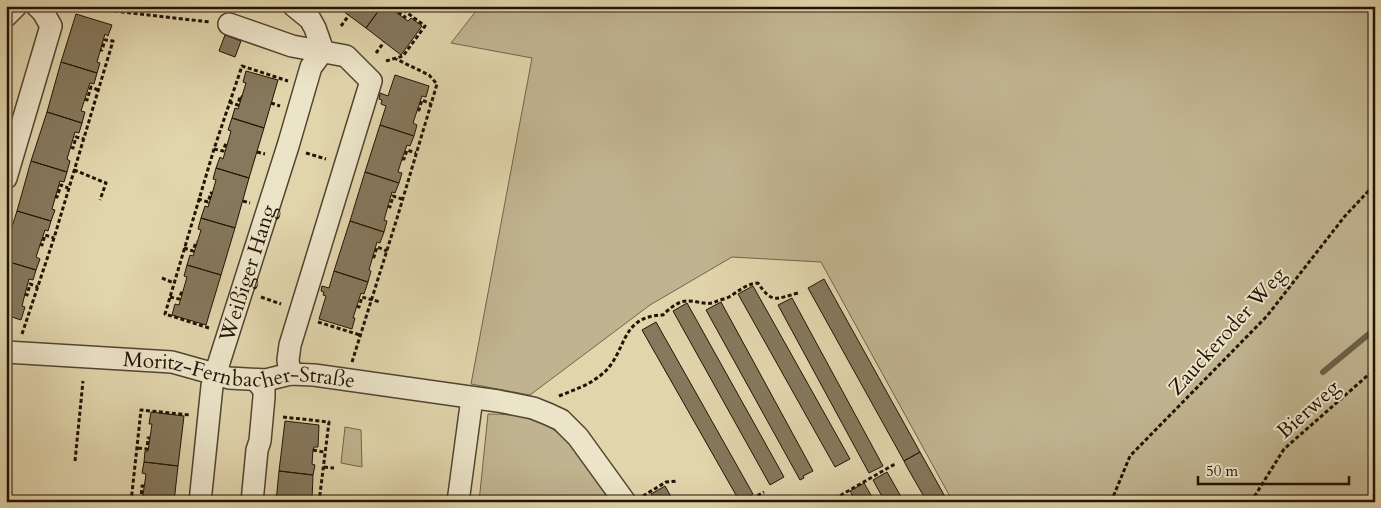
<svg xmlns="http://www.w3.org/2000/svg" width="1381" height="508" font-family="Cardo,serif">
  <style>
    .green { fill: #c0b490; stroke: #70644a }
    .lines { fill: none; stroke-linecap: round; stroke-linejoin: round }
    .stream { stroke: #6d6047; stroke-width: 6 }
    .building { fill: #85785c; stroke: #211305 }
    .minor-casing { stroke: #51442f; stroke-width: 24 }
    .path { stroke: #211305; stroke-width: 3; stroke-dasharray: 4 2.5; stroke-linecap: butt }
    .minor { stroke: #ece4c9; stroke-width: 21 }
    .labels { text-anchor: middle; stroke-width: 4; stroke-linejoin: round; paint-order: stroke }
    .street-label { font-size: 21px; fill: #211305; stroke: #ece4c9 }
  </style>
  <rect width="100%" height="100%" fill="#e1d5ac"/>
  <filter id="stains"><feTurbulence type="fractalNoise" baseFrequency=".004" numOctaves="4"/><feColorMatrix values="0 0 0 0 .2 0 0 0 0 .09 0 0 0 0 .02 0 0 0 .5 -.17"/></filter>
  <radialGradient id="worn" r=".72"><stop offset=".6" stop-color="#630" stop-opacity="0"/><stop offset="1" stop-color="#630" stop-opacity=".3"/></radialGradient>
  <path class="green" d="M480,6H1375V502H953L821,262L732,257L650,305L530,395L471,384L532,58L451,43Z
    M488,414C503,414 528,415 541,422C574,439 592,473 613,502H479Z
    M345,427L361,430L362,467L341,463Z"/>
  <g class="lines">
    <path class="stream" d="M1323,372L1375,329"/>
  </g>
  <path class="building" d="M336,6H382L366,28Z
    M382,6H395L393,10L408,21L411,18L422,26L401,55L366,28Z
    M76,14L112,25L108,36L105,34L97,62L100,63L97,73L61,62Z
    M225,35L241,41L235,57L219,51Z
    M61,62L97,73L94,84L90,83L81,111L85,112L82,123L47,112Z
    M246,71L278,80L264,128L232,118L235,108L238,109L246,83L243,82Z
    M395,75L429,86L426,97L422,96L413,123L417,125L414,136L380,125L386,106L381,104L382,100L379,99L380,93L388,96Z
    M47,112L82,123L79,133L75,132L67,159L70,161L67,172L31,161Z
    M232,118L264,128L249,178L216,168L220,157L223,159L231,131L228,130Z
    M380,125L414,136L410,146L407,145L402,159L398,172L402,173L399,183L365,172Z
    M31,161L67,172L64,182L60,181L52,209L55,210L51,221L17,211Z
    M216,168L249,178L235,228L201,218L205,206L208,207L212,194L216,180L213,179Z
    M365,172L399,183L395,193L392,192L384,220L387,221L384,232L350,221Z
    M17,211L51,221L48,231L45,230L36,257L40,259L36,270L6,261V245Z
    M201,218L235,228L221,275L187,265L190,255L193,256L201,230L198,229Z
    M350,221L384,232L380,243L377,242L369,270L371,271L368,282L334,271Z
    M6,261L36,270L33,280L29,279L25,294L22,306L25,307L21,320L6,315Z
    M187,265L221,275L206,325L172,315L175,304L179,305L187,277L184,276Z
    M334,271L368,282L364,294L361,293L353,318H355L352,329L319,319L326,296L323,295L324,292L321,291L322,286L329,288Z
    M824,279L920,452L904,461L808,288Z
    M753,286L850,459L835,467L738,294Z
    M792,298L883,466L869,473L778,305Z
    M721,302L813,471L803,476L804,478L800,480L706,310Z
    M687,303L784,477L770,485L673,311Z
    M656,322L753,494L740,502L642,330Z
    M151,412L184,416L178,466L144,462L145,451H148L152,424H149Z
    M285,421L319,425L318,447H314L313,450L312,464L315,465L313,475L279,471Z
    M920,452L948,502H927L907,467L904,461Z
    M144,462L178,466L174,502H142L146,474L142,473Z
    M279,471L313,475L312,500L307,499V502H276Z
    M887,472L891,479L904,502H885L873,480Z
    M864,483L875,502H856L850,491Z
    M665,486L674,502H656L651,494Z"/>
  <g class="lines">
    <g class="minor-casing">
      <g id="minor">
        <path d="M294,6L310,19L315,28L323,51"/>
        <path d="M6,16L16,6"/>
        <path d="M229,24L292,46L346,56L371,81L290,345L288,360L290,374"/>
        <path d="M6,178L51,26L43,12L37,6"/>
        <path id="s1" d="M6,352L172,362L229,378L266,380L290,374L314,375L498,401L533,408L548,414L561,420L578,437L625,502"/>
        <path id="s2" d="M200,502L212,386L215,375L288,146L311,67L323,51"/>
        <path d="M252,502L257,450L260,441L264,397V390L256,380"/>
        <path d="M458,502L472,398"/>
      </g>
    </g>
    <path class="path" d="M69,6L210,22
      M400,7L397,11L405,17L404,18
      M341,26L349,15
      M376,53L384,42
      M386,61L403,56L425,26L398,6
      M85,99L87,100L91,87L98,90
      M229,102L238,105L240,96L242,97
      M271,103L280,106
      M418,109L419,110L422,100L431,104
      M71,147L73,148L76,137L84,139
      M214,149L223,151L226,143H227
      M257,152L265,154
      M306,153L326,159
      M402,159H404L407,150L416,153
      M74,170L106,183L100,200
      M55,196L57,197L61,185L68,188
      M198,199L208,202L211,193L212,194
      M243,201L250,203
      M388,206L390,207L393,196L402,199
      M6,235L9,236
      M40,244L42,245L45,235L54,238
      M184,248L193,251L196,242H197
      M373,256L374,257L377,247L387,251
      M162,278L174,283
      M25,294L27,295L30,284L38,287
      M170,297L179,299L182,291H183
      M261,297L281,304
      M357,306L359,307L362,297L380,302
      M318,322L360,335
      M209,328L165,314L214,149L242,66L288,81
      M22,334L54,238L113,41L105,40L102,50H100
      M352,362L398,215L437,84L429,75L396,59
      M559,396C574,390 589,385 601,375C628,354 618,316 663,315C669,309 678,301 687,301C696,300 705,306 715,302C719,300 725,299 729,297C739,291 746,284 758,283C772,304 776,299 798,293
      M283,417L329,422L319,502
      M138,448L147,449L148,438H150
      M313,450L324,452
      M75,461L83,381
      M324,467L334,468
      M643,496L666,482L677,481
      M132,498H141L142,486H144
      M131,502L141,410L190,415
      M746,502L764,492
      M829,502L895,464
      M1111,502L1130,456L1267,316L1345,216L1375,184
      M1251,502L1284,449L1375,369"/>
    <use href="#minor" class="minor"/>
  </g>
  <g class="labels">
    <g class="street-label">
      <text dy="7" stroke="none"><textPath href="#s2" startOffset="235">Weißiger Hang</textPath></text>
      <text transform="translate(1227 331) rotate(-48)" y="7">Zauckeroder Weg</text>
      <text dy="7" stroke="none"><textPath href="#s1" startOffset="235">Moritz-Fernbacher-Straße</textPath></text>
      <text transform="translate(1308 409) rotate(-42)" y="7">Bierweg</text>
    </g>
  </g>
  <rect width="1381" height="508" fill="none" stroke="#e1d5ac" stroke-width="25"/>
  <rect x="8" y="8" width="1366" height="493" fill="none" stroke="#211305" stroke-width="2.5"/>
  <rect x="12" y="12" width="1356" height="483" fill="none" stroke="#211305"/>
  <path d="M1198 476v8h151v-8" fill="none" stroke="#211305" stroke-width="2.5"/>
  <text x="1206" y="476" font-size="15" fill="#211305" stroke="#ece4c9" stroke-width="4" paint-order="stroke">50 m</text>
  <rect width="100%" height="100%" filter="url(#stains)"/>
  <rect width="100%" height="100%" fill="url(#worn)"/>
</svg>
